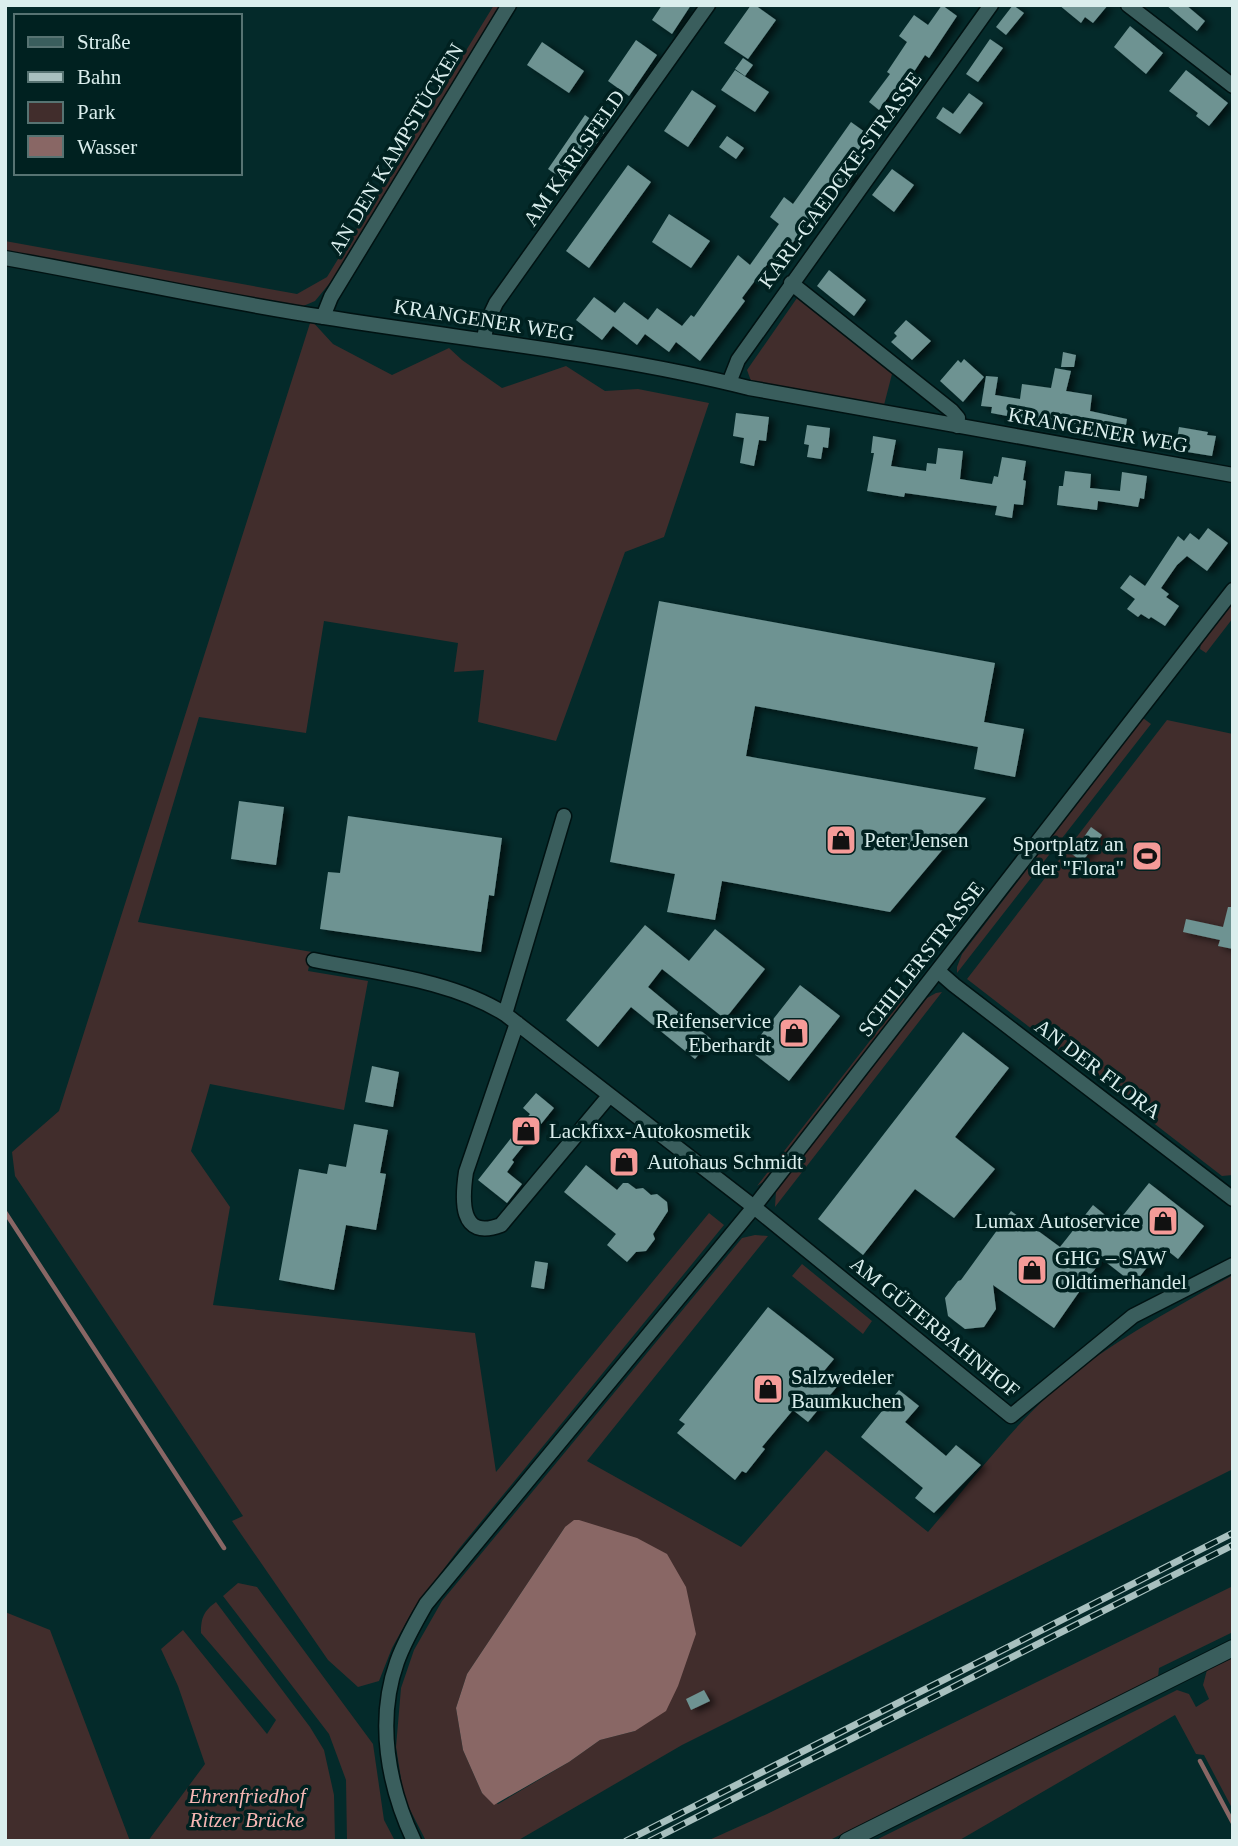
<svg xmlns="http://www.w3.org/2000/svg" width="1238" height="1846" font-family="Georgia,serif">
  <style>
    .green { fill: #412d2c; fill-rule: evenodd }
    .water { fill: #896765 }
    .lines { fill: none; stroke-linecap: round; stroke-linejoin: round }
    .stream { stroke: #896765; stroke-width: 4.5 }
    .building { fill: #6e9392; filter: url(#shadow) }
    .minor-casing { stroke: #001212; stroke-width: 17 }
    .tertiary-casing { stroke: #001212; stroke-width: 18 }
    .minor { stroke: #3a5e5d; stroke-width: 14 }
    .tertiary { stroke: #3a5e5d; stroke-width: 16 }
    .rail-casing { stroke: #a8c0bf; stroke-width: 7 }
    .rail { stroke: #002120; stroke-width: 4.5; stroke-dasharray: 13; stroke-linecap: butt }
    .labels { text-anchor: middle; stroke-width: 7; stroke-linejoin: round; paint-order: stroke }
    .street-label { font-size: 21px; fill: #daeeed; stroke: #002120 }
    .poi-label { font-size: 21px; fill: #daeeed; stroke: #002120; text-anchor: start }
    .park-label { font-size: 21px; font-style: italic; fill: #f6b6b3; stroke: #002120 }
  </style>
  <defs>
    <filter id="shadow"><feDropShadow dx="5.5" dy="3" stdDeviation="3.5" flood-color="#0009"/></filter>
  </defs>
  <rect width="100%" height="100%" fill="#042a2a"/>
  <path class="green" d="M494,5H502L334,278L315,301L301,307L5,252V241L297,294L327,277Z
    M797,298L892,374L884,405L751,381L747,370Z
    M311,320L333,344L392,375L449,348L462,360L502,388L566,366L605,391L638,389L709,403L664,537L625,552L556,741L478,722L484,670L454,672L458,643L324,621L306,733L199,717L138,922L312,952L308,971L368,981L344,1110L210,1084L191,1151L230,1207L213,1305L475,1333L496,1472L709,1213L724,1225L458,1550L413,1610L392,1648L379,1681L358,1687L328,1660L232,1521L243,1516L15,1176L12,1152L59,1111Z
    M1233,603V618L1206,653L1200,649L1201,644Z
    M1143,718L1151,724L957,973V967L962,954Z
    M1167,720L1233,734V1175L1222,1176L967,979Z
    M942,992L775,1207L776,1191L927,998L936,993Z
    M904,997L905,1001L763,1182L757,1186Z
    M755,1235L768,1236L587,1461L741,1547L826,1450L928,1532C976,1476 1022,1412 1082,1367C1129,1332 1182,1304 1233,1275V1469L682,1745L517,1841H426L404,1798L396,1747L401,1688L414,1650L442,1601L742,1238ZM565,1527L635,1731L600,1740L569,1762L498,1804L482,1793L463,1750L456,1708L467,1674Z
    M802,1264L872,1321L863,1334L792,1276Z
    M238,1583L257,1587L373,1744L384,1820L395,1841H347L346,1780L329,1734L223,1596Z
    M1233,1586V1632L1159,1668L1158,1677L828,1841H707L767,1814Z
    M216,1602L310,1727L324,1750L334,1795L335,1841H148L205,1764L178,1686L161,1649L183,1630L267,1734L276,1720L201,1633C201,1617 204,1611 216,1602Z
    M5,1612L50,1630L130,1841H5Z
    M1233,1658V1810L1204,1755L1196,1754L1175,1715L958,1841H874L1177,1690L1189,1694L1196,1707L1209,1699L1203,1685L1207,1670Z"/>
  <path class="water" d="M574,1520H579L637,1538L667,1554L686,1587L696,1634L678,1686L666,1711L635,1731L600,1740L569,1762L494,1805L482,1793L463,1750L456,1708L467,1674L565,1527Z"/>
  <g class="lines">
    <path class="stream" d="M5,1212L224,1548
      M1200,1761L1233,1823"/>
  </g>
  <path class="building" d="M662,5H691L672,34L652,20Z
    M751,5H755L776,20L748,59L724,43Z
    M942,5L957,16L929,58L925,55L900,93L894,89L879,110L869,102L890,74L887,72L907,42L899,36L914,15L928,25Z
    M1013,5L1024,13L1006,35L996,27Z
    M1059,5H1108L1093,23L1085,17L1081,23Z
    M1166,5H1186L1205,21L1197,31Z
    M1130,26L1163,53L1146,74L1114,47Z
    M990,39L1003,48L978,82L966,74Z
    M636,40L657,55L629,96L608,81Z
    M542,42L584,71L569,93L527,65Z
    M743,58L753,65L745,76L735,69Z
    M735,70L769,92L755,112L721,90Z
    M1186,70L1228,103L1209,126L1196,116L1198,113L1169,91Z
    M692,90L716,106L688,147L664,131Z
    M969,93L983,103L960,134L936,118L943,107L953,114Z
    M585,115L606,130L577,171L574,169L566,182L548,169Z
    M851,122L869,135L847,166L857,173L847,187L838,181L778,263L772,258L742,298L745,301L700,361L676,342L669,352L645,334L637,345L613,326L602,340L576,320L594,297L615,313L624,302L648,320L657,308L682,326L691,315L694,317L738,255L750,265L779,224L770,217L784,197L793,204Z
    M727,136L744,148L736,159L719,147Z
    M628,165L651,182L589,268L566,251Z
    M892,169L914,185L894,212L872,195Z
    M669,214L710,241L691,268L652,242Z
    M829,270L866,300L854,316L817,286Z
    M906,320L931,341L912,360L891,342L897,336L894,333Z
    M1063,352L1076,355L1074,367H1061Z
    M964,359L984,377L963,402L940,381L958,360L961,363Z
    M1055,368L1071,371L1066,391L1092,395L1090,411L1127,419L1124,436L1115,434V436L991,413L992,407L981,406L986,376L998,377L995,395L1020,399L1022,384L1051,388Z
    M736,413L769,417L766,441L759,440L754,466L740,463L744,438L733,436Z
    M807,425L830,428L828,448L823,447L821,459L807,457L809,445L804,444Z
    M1179,427L1208,432L1207,435L1216,436L1212,456L1175,450Z
    M873,436L896,440L891,466L926,471L927,463L936,464L938,448L963,451L960,479L972,481L992,484L994,476L998,477L1002,457L1026,461L1023,480L1026,481L1023,505L1014,504L1012,518L995,515L997,506L905,493L904,497L867,491L874,453H871Z
    M1065,471L1091,474L1090,488L1120,491L1122,472L1147,476L1144,499L1140,498L1138,507L1098,501L1097,510L1057,505L1059,486H1063Z
    M1208,528L1228,543L1207,571L1187,556L1177,565L1161,588L1169,594L1166,597L1179,606L1165,626L1151,617L1149,619L1141,614L1138,617L1127,609L1135,599L1120,588L1130,575L1145,586L1178,536L1184,541L1190,533L1199,540Z
    M659,601L995,663L984,722L1024,729L1015,777L974,769L978,747L755,706L746,756L986,798L890,912L722,881L715,920L667,912L675,874L610,862Z
    M239,801L284,807L276,865L231,859Z
    M348,816L502,838L494,896L489,895L481,952L320,929L328,872L340,873Z
    M1091,827L1102,835L1082,862L1072,854Z
    M1228,907H1233V949L1218,946L1220,940L1183,932L1186,919L1223,927Z
    M645,925L689,961L715,929L765,969L725,1019L662,969L648,987L711,1039L695,1059L631,1007L598,1047L566,1020Z
    M800,985L840,1016L789,1081L749,1050Z
    M963,1032L1009,1068L955,1137L995,1169L954,1218L915,1189L863,1255L818,1219Z
    M372,1066L399,1072L393,1107L365,1102Z
    M536,1093L554,1108L512,1160L514,1162L507,1172L522,1184L507,1203L478,1180L530,1114L523,1108Z
    M354,1124L388,1130L380,1173L386,1174L376,1230L346,1225L334,1290L279,1280L299,1169L327,1174L329,1164L346,1167Z
    M586,1165L617,1190L623,1183H628L636,1189L643,1188L651,1195L657,1194L667,1202L668,1211L653,1234L655,1239L646,1251L636,1252L627,1262L607,1245L616,1234L564,1192Z
    M1149,1183L1204,1226L1178,1259L1163,1247L1134,1284L1102,1259L1054,1328L993,1285L996,1309L984,1327L965,1329L948,1316L945,1298L958,1281L961,1280L1011,1211L1060,1247L1093,1205L1116,1224Z
    M535,1261L548,1263L544,1289L531,1287Z
    M768,1307L834,1359L824,1371L840,1383L808,1422L793,1410L762,1447L765,1449L746,1473L742,1471L735,1480L677,1433L685,1424L679,1420Z
    M899,1390L919,1406L905,1422L946,1456L956,1445L981,1465L934,1513L915,1498L923,1488L861,1437Z
    M704,1690L710,1701L691,1710L686,1699Z"/>
  <g class="lines">
    <g class="minor-casing">
      <path id="minor" d="M1128,5L1233,86
        M5,258C112,277 218,301 324,317C466,340 610,353 749,388L1233,475
        M791,283L952,411L958,418L957,426
        M323,317L331,297L509,5
        M484,339L487,322L496,303L708,5
        M729,383L738,360L991,5
        M314,960C377,973 451,980 505,1014L754,1207L1011,1416L1133,1316L1233,1265
        M938,971L954,985L1233,1199
        M505,1014L564,816
        M517,1023L466,1172C462,1199 459,1241 501,1225L609,1096
        M414,1841C388,1786 376,1721 397,1662C404,1642 415,1623 426,1604L754,1207L1233,590"/>
    </g>
    <g class="tertiary-casing">
      <path id="tertiary" d="M847,1841L1233,1648"/>
    </g>
    <use href="#minor" class="minor"/>
    <use href="#tertiary" class="tertiary"/>
    <g class="rail-casing">
      <path id="rail" d="M626,1841L1233,1533
        M650,1841L1233,1545"/>
    </g>
    <use href="#rail" class="rail"/>
  </g>
  <defs>
    <g id="shop-square" transform="scale(1.575)"><rect x="-9" y="-9" width="18" height="18" rx="4" fill="#f59b98" stroke="#002120"/><path d="M-5-2.5h2.3a2.7 3.5 0 0 1 5.4 0H5L5.5 6h-11ZM-1.5-2.5h3a1.5 2.3 0 0 0-3 0Z" fill="#111"/></g>
    <g id="stadium-square" transform="scale(1.575)"><rect x="-9" y="-9" width="18" height="18" rx="4" fill="#f59b98" stroke="#002120"/><path d="M0-5a6.5 5 0 1 0 0 10a6.5 5 0 1 0 0-10ZM-3.5-1.8h7v3.6h-7Z" fill="#111"/></g>
  </defs>
  <g fill-rule="evenodd">
    <use href="#shop-square" x="841" y="840"/>
    <use href="#stadium-square" x="1147" y="856"/>
    <use href="#shop-square" x="794" y="1033"/>
    <use href="#shop-square" x="526" y="1131"/>
    <use href="#shop-square" x="624" y="1162"/>
    <use href="#shop-square" x="1163" y="1221"/>
    <use href="#shop-square" x="1032" y="1270"/>
    <use href="#shop-square" x="768" y="1389"/>
  </g>
  <g class="labels">
    <g class="street-label">
      <text transform="translate(396 149) rotate(-59)" y="7">AN DEN KAMPSTÜCKEN</text>
      <text transform="translate(574 158) rotate(-55)" y="7">AM KARLSFELD</text>
      <text transform="translate(840 180) rotate(-54)" y="7">KARL-GAEDCKE-STRASSE</text>
      <text transform="translate(484 320) rotate(9)" y="7">KRANGENER WEG</text>
      <text transform="translate(1098 430) rotate(10)" y="7">KRANGENER WEG</text>
      <text transform="translate(921 959) rotate(-52)" y="7">SCHILLERSTRASSE</text>
      <text transform="translate(1098 1069) rotate(37)" y="7">AN DER FLORA</text>
      <text transform="translate(935 1327) rotate(39)" y="7">AM GÜTERBAHNHOF</text>
    </g>
    <g class="poi-label">
      <text x="864" y="847">Peter Jensen</text>
      <text x="1124" y="851" text-anchor="end">Sportplatz an<tspan x="1124" dy="24">der "Flora"</tspan></text>
      <text x="771" y="1028" text-anchor="end">Reifenservice<tspan x="771" dy="24">Eberhardt</tspan></text>
      <text x="549" y="1138">Lackfixx-Autokosmetik</text>
      <text x="647" y="1169">Autohaus Schmidt</text>
      <text x="1140" y="1228" text-anchor="end">Lumax Autoservice</text>
      <text x="1055" y="1265">GHG – SAW<tspan x="1055" dy="24">Oldtimerhandel</tspan></text>
      <text x="791" y="1384">Salzwedeler<tspan x="791" dy="24">Baumkuchen</tspan></text>
    </g>
    <g class="park-label">
      <text x="247" y="1803">Ehrenfriedhof<tspan x="247" dy="24">Ritzer Brücke</tspan></text>
    </g>
  </g>
  <rect width="1238" height="1846" fill="none" stroke="#daeeed" stroke-width="14"/>
  <rect x="14" y="14" width="228" height="161" fill="#002120" stroke="#577372" stroke-width="2"/>
  <rect x="28" y="37" width="35" height="10" fill="#3a5e5d" stroke="#577372" stroke-width="2"/>
  <text x="77" y="49" font-size="21" fill="#daeeed">Straße</text>
  <rect x="28" y="72" width="35" height="10" fill="#a8c0bf" stroke="#577372" stroke-width="2"/>
  <text x="77" y="84" font-size="21" fill="#daeeed">Bahn</text>
  <rect x="28" y="102" width="35" height="21" fill="#412d2c" stroke="#577372" stroke-width="2"/>
  <text x="77" y="119" font-size="21" fill="#daeeed">Park</text>
  <rect x="28" y="136" width="35" height="21" fill="#896765" stroke="#577372" stroke-width="2"/>
  <text x="77" y="154" font-size="21" fill="#daeeed">Wasser</text>
</svg>
